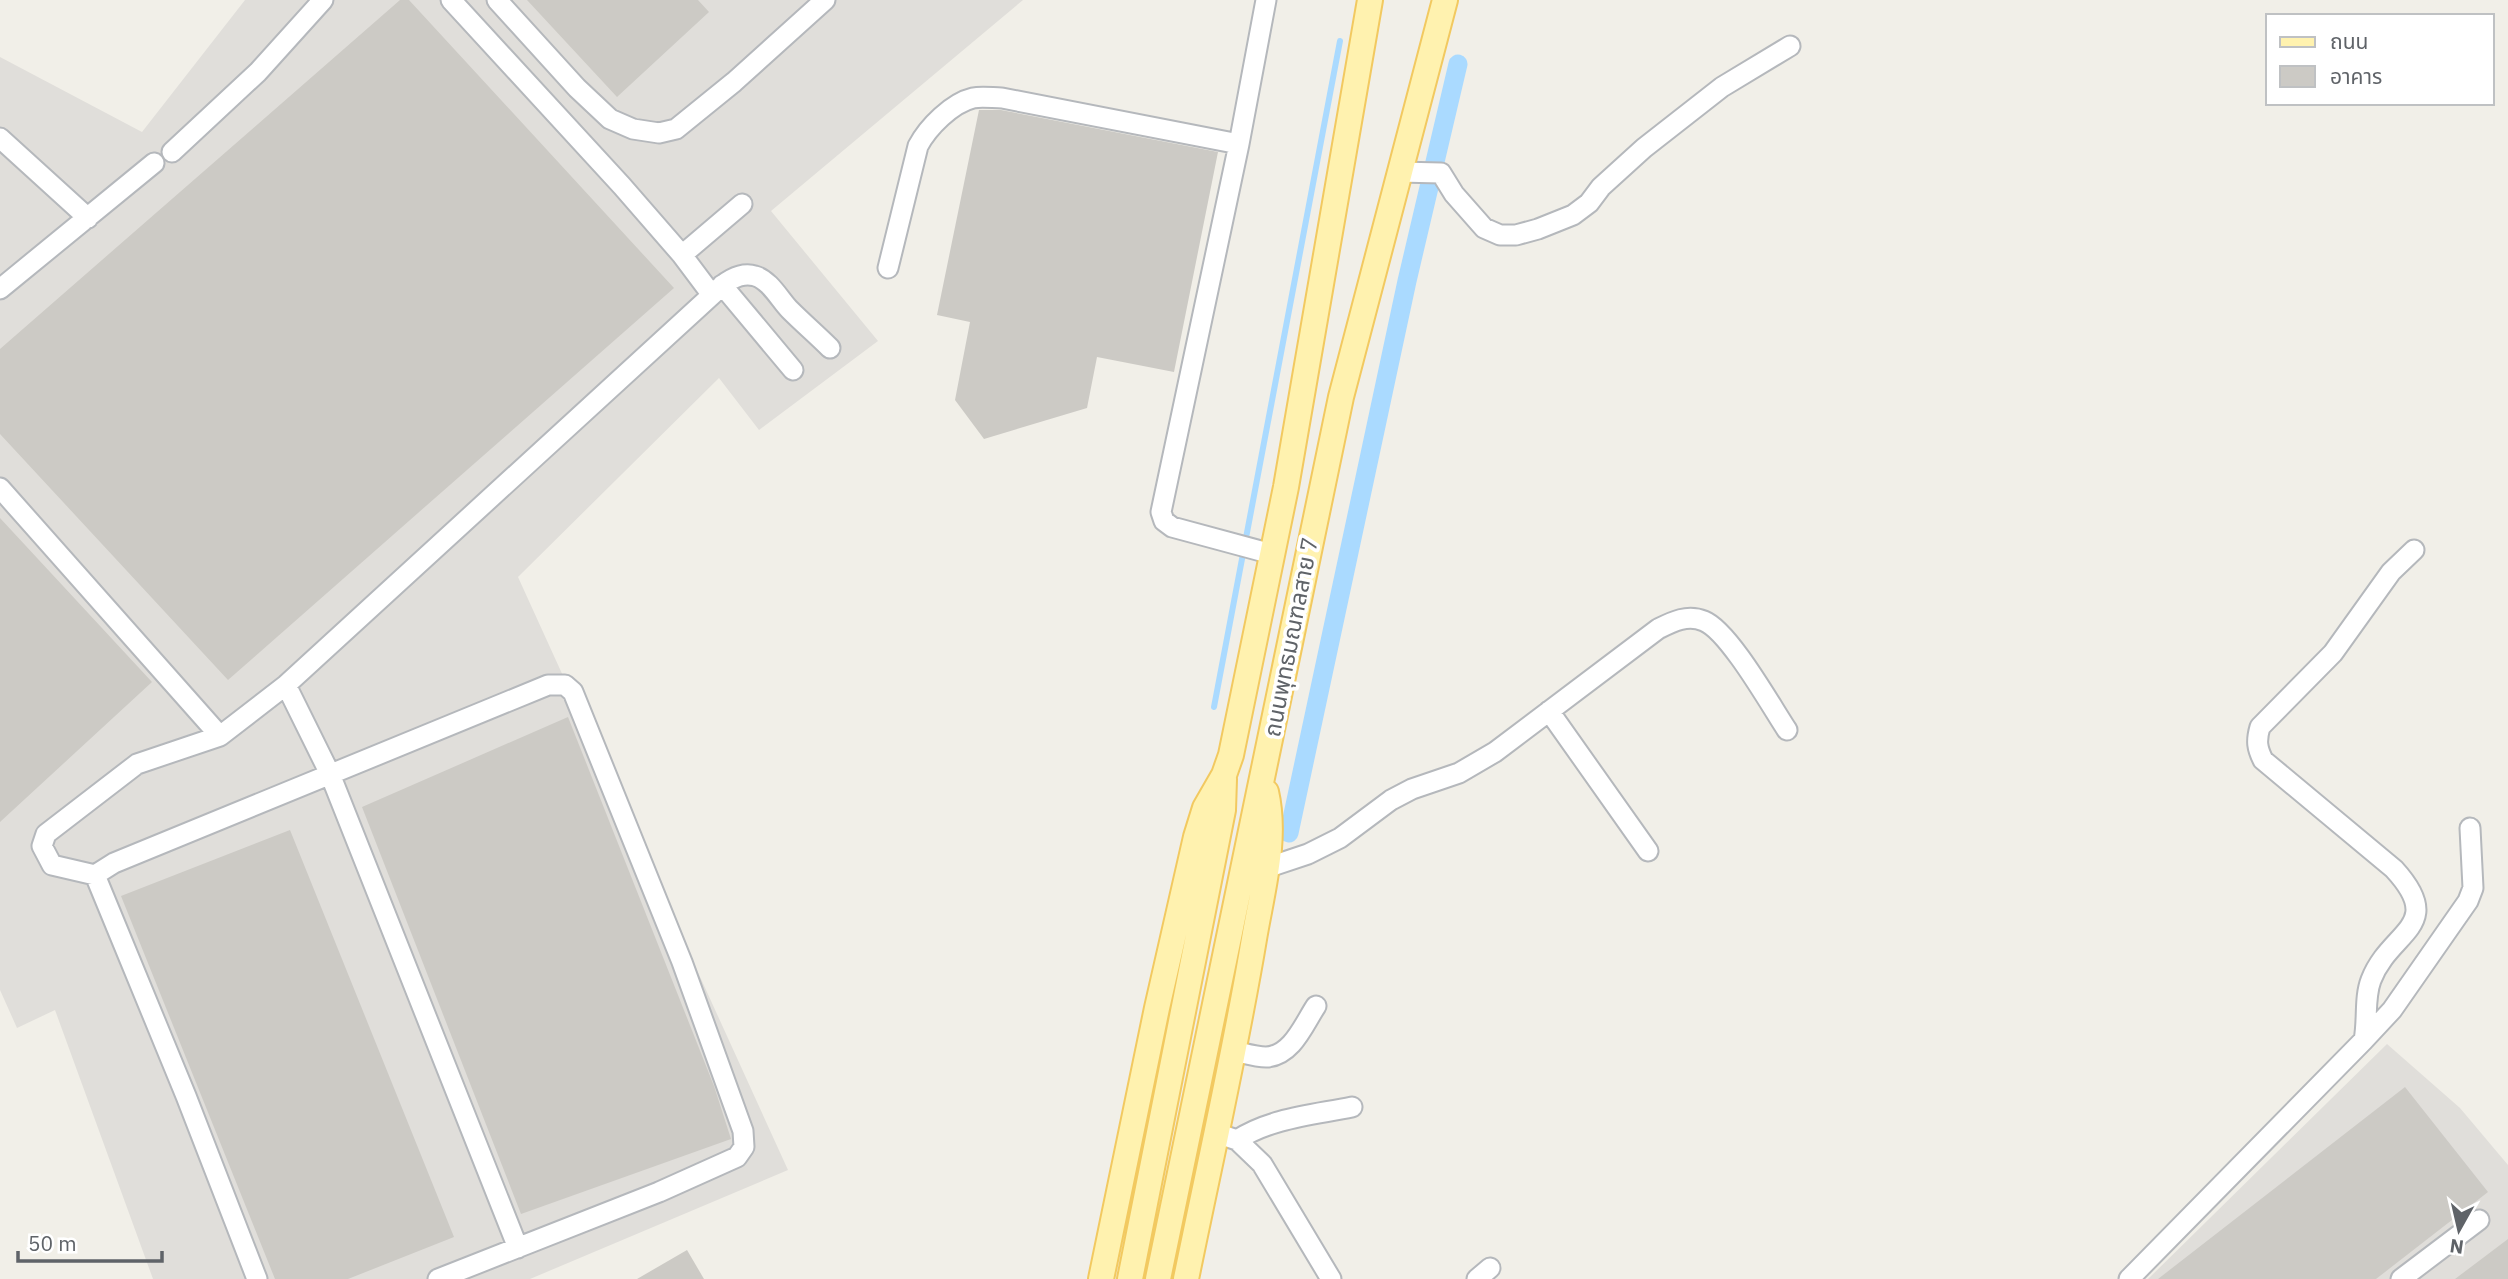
<svg xmlns="http://www.w3.org/2000/svg" width="2508" height="1279" font-family="'IBM Plex Sans','Noto Sans Thai',sans-serif">
  <style>
    .industrial { fill: #e0deda }
    .lines { fill: none; stroke-linecap: round; stroke-linejoin: round }
    .stream { stroke: #aadaff; stroke-width: 6 }
    .canal { stroke: #aadaff; stroke-width: 19 }
    .building { fill: #cccac5 }
    .minor-casing { stroke: #b5b8bc; stroke-width: 23 }
    .major-casing { stroke: #f2c960; stroke-width: 28 }
    .minor { stroke: #fff; stroke-width: 19 }
    .major { stroke: #fff2af; stroke-width: 24 }
    .labels { text-anchor: middle; stroke-width: 7; stroke-linejoin: round; paint-order: stroke }
    .street-label { font-size: 23px; fill: #5f6368; stroke: #fff }
  </style>
  <rect width="100%" height="100%" fill="#f1efe8"/>
  <path class="industrial" d="M245,0H1023L771,211L878,341L759,430L719,378L518,577L788,1170L530,1279H153L55,1010L17,1028L0,990V57L142,132Z
    M2387,1044L2460,1108L2508,1165V1279H2148Z"/>
  <g class="lines">
    <path class="stream" d="M1214,707L1340,41"/>
    <path class="canal" d="M1289,833L1407,281L1458,64"/>
  </g>
  <path class="building" d="M400,0H409L674,288L228,680L0,434V349Z
    M527,0H698L709,12L617,97Z
    M979,110H1001L1218,152L1174,372L1097,357L1087,408L984,439L955,400L970,322L937,315Z
    M0,518L152,682L0,822Z
    M568,717L714,1086L731,1139L521,1214L362,807Z
    M290,830L454,1237L348,1279H275L121,896Z
    M2405,1087L2488,1192L2376,1279H2158Z
    M2508,1239V1279H2455Z
    M687,1250L704,1279H637Z"/>
  <g class="lines">
    <g class="minor-casing">
      <path id="minor" d="M497,0L577,88L610,119L633,129L659,133L676,129L734,82L825,0
        M0,138L88,218
        M1239,144L1161,512L1164,521L1172,527L1272,554
        M172,152L258,72L323,0
        M1399,172L1441,173L1454,194L1484,228L1500,235H1516L1538,229L1573,215L1589,203L1601,187L1644,148L1722,87L1790,46
        M682,255L742,204
        M888,268L918,146C928,127 952,103 973,98C982,96 993,98 1002,98L1239,144L1266,0
        M722,285L793,370
        M0,289L154,163
        M712,295C722,284 739,271 755,276C770,280 780,300 790,310C803,323 817,335 830,348
        M0,488L220,736
        M286,685L330,774L518,1248
        M1549,711L1648,851
        M1266,868L1308,854L1340,838L1391,800L1412,789L1459,773L1495,752L1658,629C1672,622 1687,614 1704,621C1729,631 1771,706 1787,730
        M95,875L52,865L42,846L46,834L137,764L220,736L286,685L712,295L682,255L622,186L451,0
        M2364,1040L2392,1010L2468,901L2473,888L2470,828
        M1233,1051C1243,1053 1256,1057 1266,1057C1292,1056 1304,1024 1316,1006
        M1216,1133L1237,1140L1262,1164L1331,1279
        M1237,1140C1271,1118 1313,1115 1352,1107
        M257,1279L186,1096L95,875L114,863L548,685H565L573,692L682,962L743,1131L744,1147L737,1157L659,1192L438,1279
        M1477,1279L1490,1268
        M2129,1279L2364,1040C2368,1021 2364,998 2371,980C2390,930 2447,927 2394,869L2263,760C2257,748 2256,741 2260,727L2333,653L2391,572L2414,550
        M2401,1279L2479,1220"/>
    </g>
    <g class="major-casing">
      <path id="major" d="M1101,1279L1157,1008L1196,837L1205,808L1224,775L1231,755L1286,487L1370,0
        M1130,1279L1223,810L1224,779
        M1158,1279L1341,397L1445,0
        M1186,1279C1209,1166 1235,1053 1254,939C1262,891 1277,840 1266,792"/>
    </g>
    <use href="#minor" class="minor"/>
    <use href="#major" class="major"/>
  </g>
  <g class="labels">
    <g class="street-label">
      <text transform="translate(1291 637) rotate(-79)" y="8">ถนนพุทธมณฑลสาย 7</text>
    </g>
  </g>
  <rect x="2266" y="14" width="228" height="91" fill="#ffffff" stroke="#bfc1c3" stroke-width="2"/>
  <rect x="2280" y="37" width="35" height="10" fill="#fff2af" stroke="#bfc1c3" stroke-width="2"/>
  <text x="2330" y="49" font-size="21" fill="#5f6368">ถนน</text>
  <rect x="2280" y="66" width="35" height="21" fill="#cccac5" stroke="#bfc1c3" stroke-width="2"/>
  <text x="2330" y="84" font-size="21" fill="#5f6368">อาคาร</text>
  <g transform="translate(2459 1230) rotate(188)" stroke="#ffffff" stroke-width="5" paint-order="stroke">
  <path d="M0-5L12 26L0 18L-12 26Z" fill="#5f6368"/>
  <text y="-10" font-size="19" font-weight="bold" text-anchor="middle" fill="#5f6368">N</text>
  </g>
  <path d="M18 1251v10h144v-10" fill="none" stroke="#5f6368" stroke-width="3.5"/>
  <text x="28" y="1251" font-size="21" fill="#5f6368" stroke="#ffffff" stroke-width="5" paint-order="stroke">50 m</text>
</svg>
